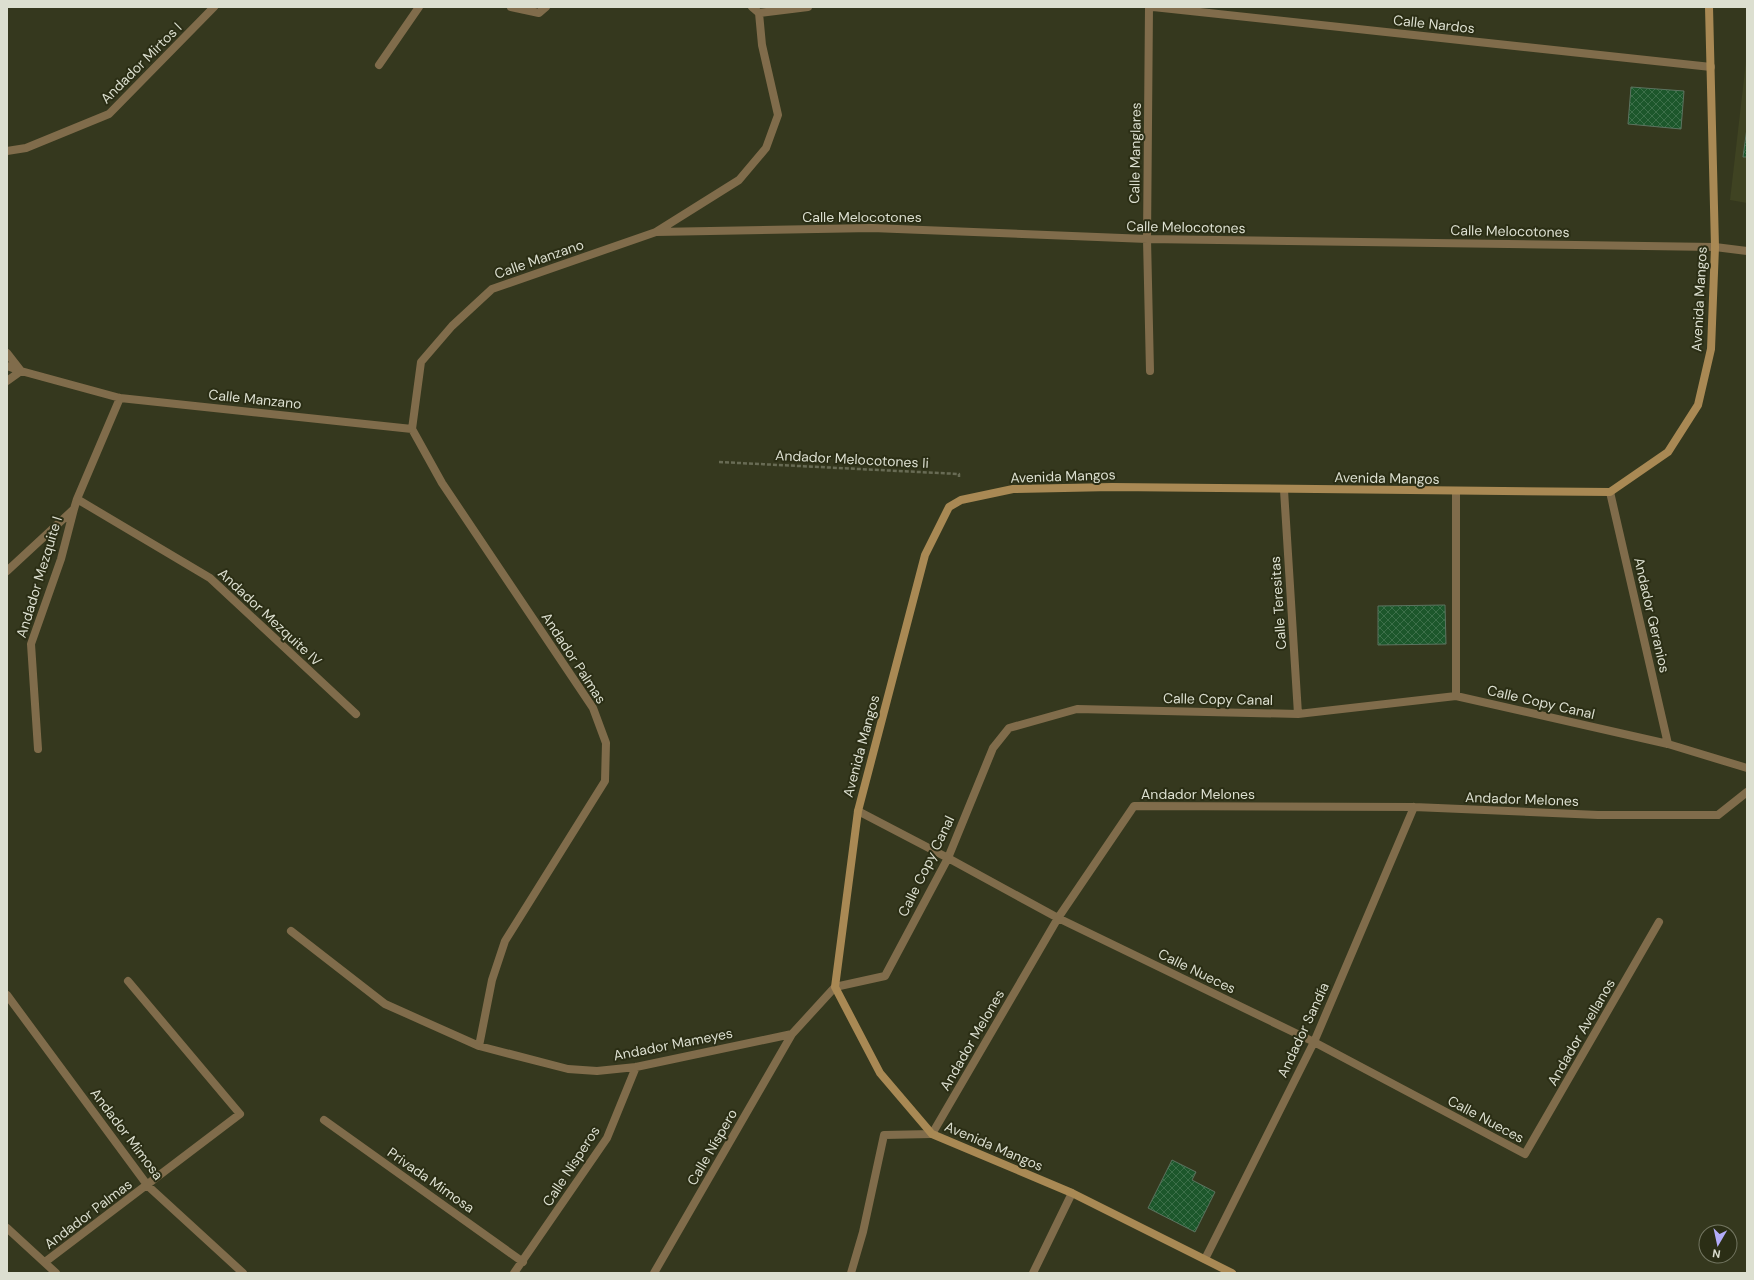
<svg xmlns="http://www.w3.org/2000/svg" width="1754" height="1280" font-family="'DM Sans',sans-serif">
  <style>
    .built { fill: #3f4322 }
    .building { fill: url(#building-cross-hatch); stroke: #5b735f }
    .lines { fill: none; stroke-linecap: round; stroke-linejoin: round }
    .path { stroke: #686b54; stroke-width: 2.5; stroke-dasharray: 4 2; stroke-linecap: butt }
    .minor { stroke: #806c4b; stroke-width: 8 }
    .secondary { stroke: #a98954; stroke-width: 8 }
    .labels { text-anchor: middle; stroke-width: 4; stroke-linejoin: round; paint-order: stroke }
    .street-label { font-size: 14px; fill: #dcdfd0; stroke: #2b2e15 }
  </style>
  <defs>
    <pattern id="building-cross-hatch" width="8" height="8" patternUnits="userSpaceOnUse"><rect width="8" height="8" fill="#1c572b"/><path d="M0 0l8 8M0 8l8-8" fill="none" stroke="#3c6f49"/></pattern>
  </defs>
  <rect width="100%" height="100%" fill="#35381e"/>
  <path class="built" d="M1747,53V203L1730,200Z"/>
  <path class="building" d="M1631,87L1684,91L1681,129L1628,124Z
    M1747,128V157H1743Z
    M1445,605L1446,644L1378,645V606Z
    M1172,1160L1196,1172L1192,1180L1215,1192L1195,1232L1148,1208Z"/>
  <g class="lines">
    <path class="path" d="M719,462L959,474V477"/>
    <path class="minor" d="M511,7L539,13L546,7
      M752,7L759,13
      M1149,7L1147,239L1150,371
      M1153,7L1711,67
      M759,13L808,7
      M379,65L419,7
      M7,151L26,148L109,114L214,7
      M656,232L872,228L1147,239L1715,247L1747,251
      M7,353L21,371L120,398L412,429
      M7,366L21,371
      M7,381L21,371
      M412,429L442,483L593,708L606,743L605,781L505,941L492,980L479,1046
      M412,429L421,362L452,326L492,289L656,232L739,180L766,148L778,115L762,45L759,13
      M1284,490L1298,714
      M1610,492L1668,744
      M77,499L210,578L356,714
      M7,571L74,509L77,499L120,398
      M1456,696V491
      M38,749L31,644L61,559L74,509
      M858,811L948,858L1058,918L1314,1042L1525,1154L1659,922
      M291,931L385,1004L479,1046L568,1069L597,1071L636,1067L792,1034L835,987L885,976L948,858L993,748L1009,728L1077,709L1298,714L1456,696L1668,744L1747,768
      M7,995L148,1186L243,1273
      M324,1120L523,1262
      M7,1228L56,1273
      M1205,1259L1314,1042L1414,807
      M45,1262L240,1114L128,981
      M514,1273L607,1138L636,1067
      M654,1273L792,1034
      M851,1273L863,1232L884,1135L932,1134L1058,918L1134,806L1414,807L1598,815H1718L1747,792
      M1033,1273L1072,1193"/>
    <path class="secondary" d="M1232,1273L1072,1193L932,1134L880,1073L835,987L858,811L925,555L949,507L961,500L1013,489L1112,487L1610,492L1668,452L1698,405L1711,349L1715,247L1709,7"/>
  </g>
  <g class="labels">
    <g class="street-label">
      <text transform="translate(1434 24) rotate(6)" y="5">Calle Nardos</text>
      <text transform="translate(141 63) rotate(-45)" y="5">Andador Mirtos I</text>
      <text transform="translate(1135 153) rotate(-89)" y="5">Calle Manglares</text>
      <text x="862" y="222">Calle Melocotones</text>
      <text transform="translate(1186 227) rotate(1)" y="5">Calle Melocotones</text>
      <text transform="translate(1510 231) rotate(1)" y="5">Calle Melocotones</text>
      <text transform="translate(539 259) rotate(-19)" y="5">Calle Manzano</text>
      <text transform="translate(1699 299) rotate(-87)" y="5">Avenida Mangos</text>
      <text transform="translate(255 399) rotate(6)" y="5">Calle Manzano</text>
      <text transform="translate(852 459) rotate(3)" y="5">Andador Melocotones Ii</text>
      <text transform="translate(1063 476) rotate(-2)" y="5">Avenida Mangos</text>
      <text transform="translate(1387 478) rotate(1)" y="5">Avenida Mangos</text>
      <text transform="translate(39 577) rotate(-73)" y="5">Andador Mezquite I</text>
      <text transform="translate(1278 603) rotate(-94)" y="5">Calle Teresitas</text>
      <text transform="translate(1652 615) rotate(77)" y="5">Andador Geranios</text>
      <text transform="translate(270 617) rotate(43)" y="5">Andador Mezquite IV</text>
      <text transform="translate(574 658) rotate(57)" y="5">Andador Palmas</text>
      <text transform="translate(1218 699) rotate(1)" y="5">Calle Copy Canal</text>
      <text transform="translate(1541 702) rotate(13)" y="5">Calle Copy Canal</text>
      <text transform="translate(861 746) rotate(-75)" y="5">Avenida Mangos</text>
      <text x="1198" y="799">Andador Melones</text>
      <text transform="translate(1522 799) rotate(2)" y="5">Andador Melones</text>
      <text transform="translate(926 866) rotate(-64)" y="5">Calle Copy Canal</text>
      <text transform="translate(1197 971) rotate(26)" y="5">Calle Nueces</text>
      <text transform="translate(1303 1030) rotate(-65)" y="5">Andador Sandía</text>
      <text transform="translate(1581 1032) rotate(-60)" y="5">Andador Avellanos</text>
      <text transform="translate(972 1040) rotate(-60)" y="5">Andador Melones</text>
      <text transform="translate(673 1044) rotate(-11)" y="5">Andador Mameyes</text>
      <text transform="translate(1486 1119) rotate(28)" y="5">Calle Nueces</text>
      <text transform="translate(127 1134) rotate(53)" y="5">Andador Mimosa</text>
      <text transform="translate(994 1146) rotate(23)" y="5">Avenida Mangos</text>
      <text transform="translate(712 1147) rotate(-60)" y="5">Calle Níspero</text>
      <text transform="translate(571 1166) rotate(-57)" y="5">Calle Nísperos</text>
      <text transform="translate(431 1180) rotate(35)" y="5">Privada Mimosa</text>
      <text transform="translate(88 1214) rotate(-37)" y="5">Andador Palmas</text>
    </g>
  </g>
  <rect width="1754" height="1280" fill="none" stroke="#dcdfd0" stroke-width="16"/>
  <g transform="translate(1718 1244) rotate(189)"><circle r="19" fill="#2b2e15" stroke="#727560"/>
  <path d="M0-3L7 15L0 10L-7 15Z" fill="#b3acf9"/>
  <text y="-6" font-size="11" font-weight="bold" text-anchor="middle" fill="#dcdfd0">N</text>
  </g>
</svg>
